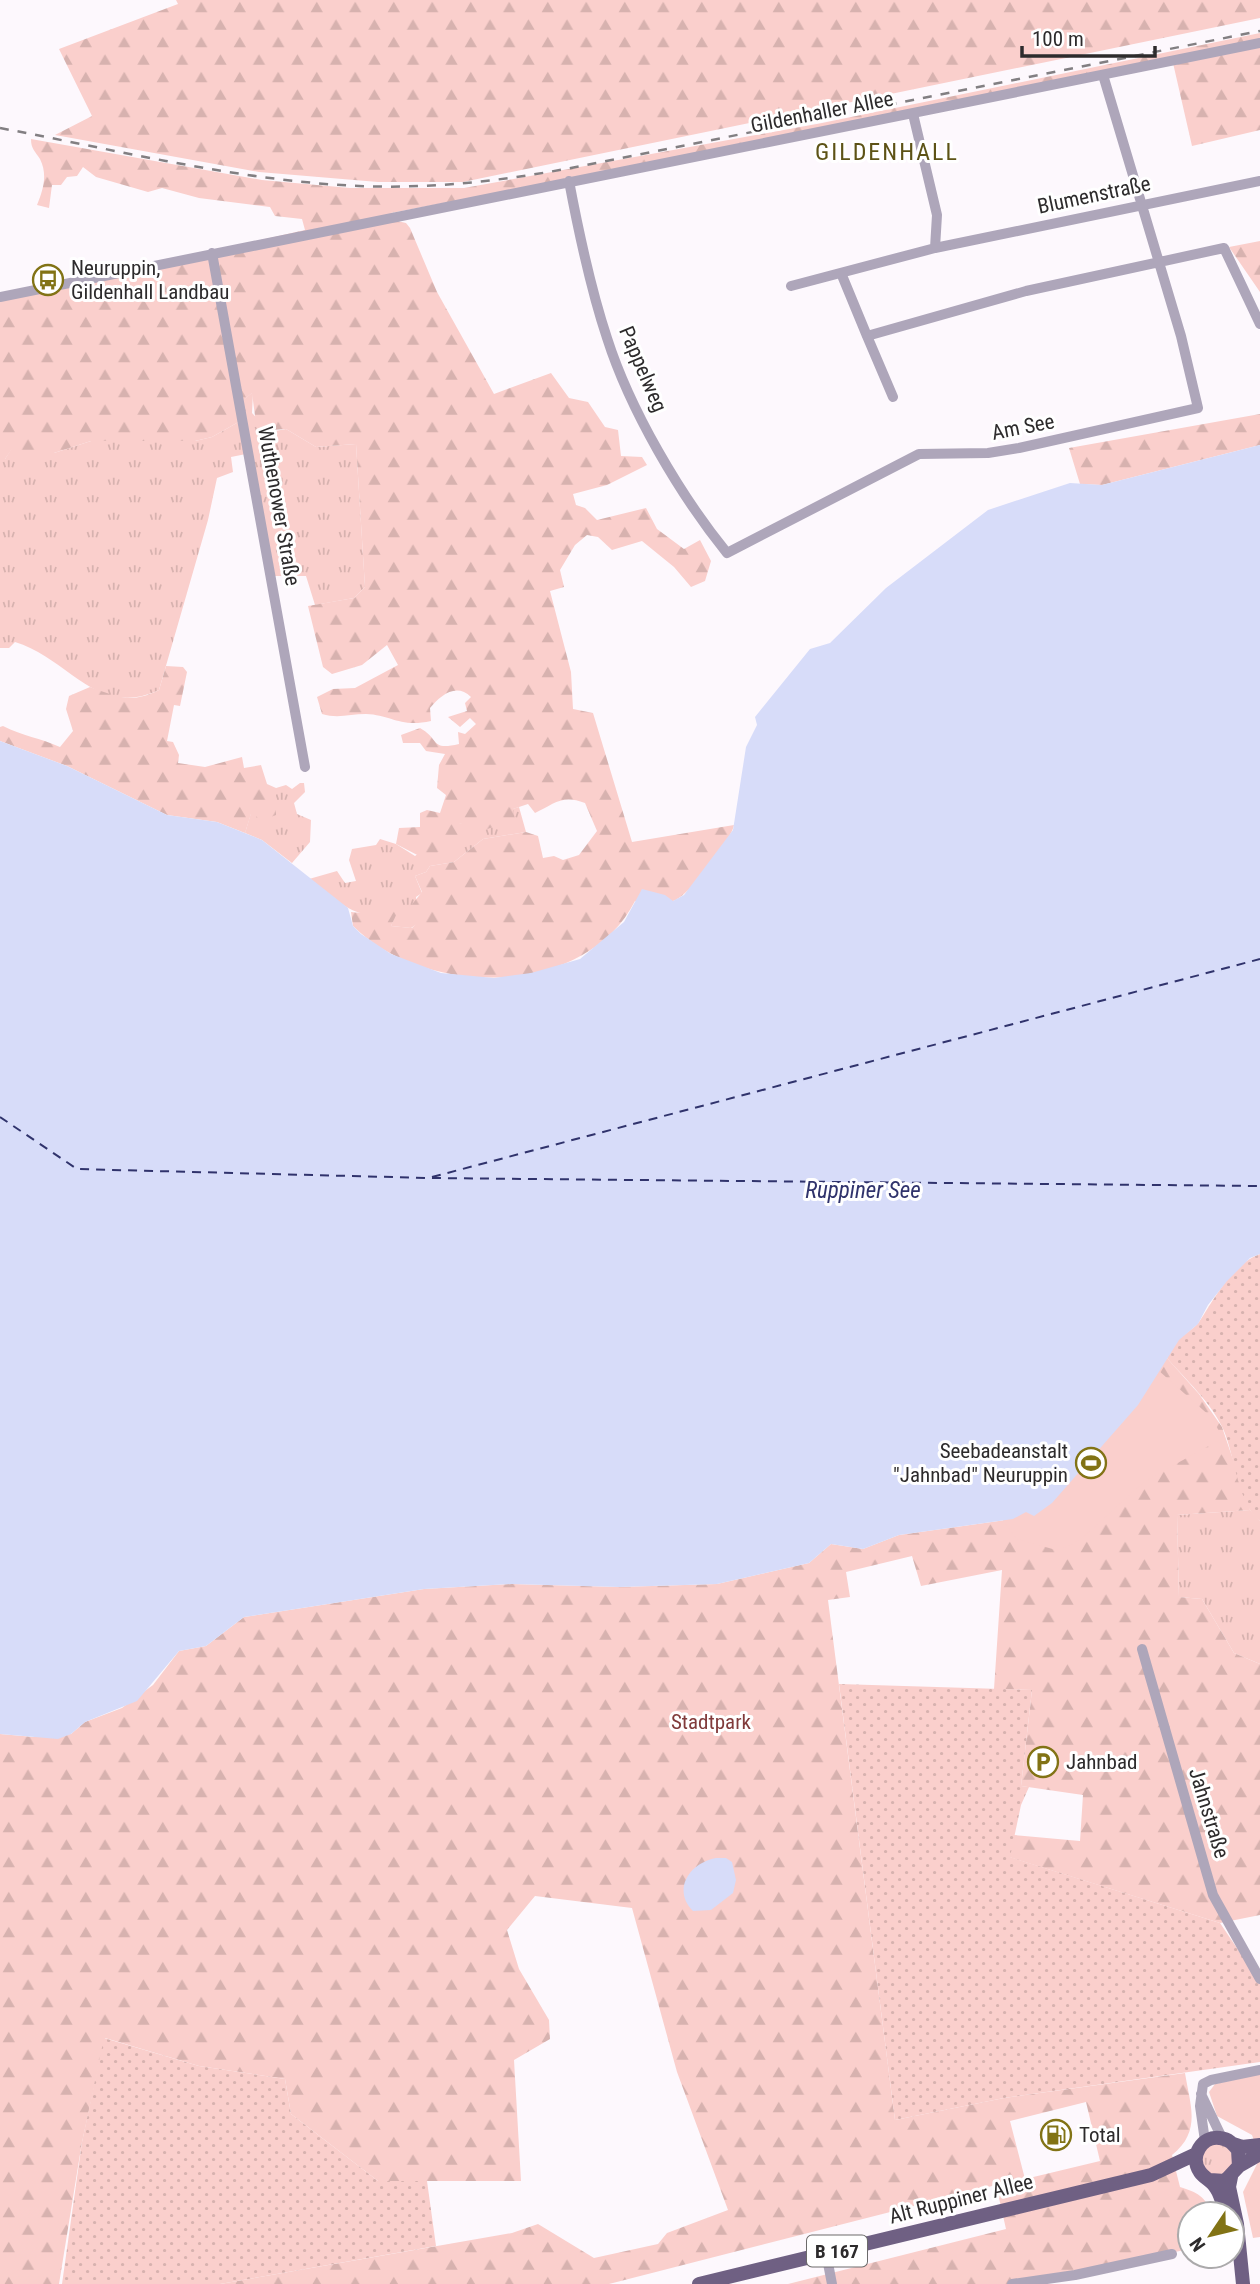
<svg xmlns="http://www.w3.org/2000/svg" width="1260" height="2284" font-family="'Roboto Condensed',sans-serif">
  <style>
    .grass { fill: url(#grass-tufts) }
    .forest { fill: url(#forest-firs); fill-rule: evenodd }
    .park { fill: #facfcc }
    .garden { fill: url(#garden-dots) }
    .water { fill: #d7dcf9 }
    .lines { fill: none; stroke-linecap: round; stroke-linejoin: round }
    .ferry { stroke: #30336c; stroke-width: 2; stroke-dasharray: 9 7; stroke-linecap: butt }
    .minor { stroke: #aea6ba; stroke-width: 10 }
    .major { stroke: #6f6083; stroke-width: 14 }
    .rail { stroke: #827f82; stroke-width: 2.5; stroke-dasharray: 9 9; stroke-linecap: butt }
    .labels { text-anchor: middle; stroke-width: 6; stroke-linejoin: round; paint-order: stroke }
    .shield { fill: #fff; stroke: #6c6b6b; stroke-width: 2 }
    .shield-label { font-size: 19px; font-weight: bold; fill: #2d2b2c }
    .street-label { font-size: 21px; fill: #2d2b2c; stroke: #fff }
    .poi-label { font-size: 21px; fill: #2d2b2c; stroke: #fff; text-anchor: start }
    .park-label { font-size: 21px; fill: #813b3b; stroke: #fff }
    .water-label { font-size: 23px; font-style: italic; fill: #30336c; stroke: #fff }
    .quarter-label { font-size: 24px; letter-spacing: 2px; fill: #5d5316; stroke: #fff }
  </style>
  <defs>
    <pattern id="grass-tufts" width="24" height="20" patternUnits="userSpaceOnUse" patternTransform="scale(1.75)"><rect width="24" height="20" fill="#facfcc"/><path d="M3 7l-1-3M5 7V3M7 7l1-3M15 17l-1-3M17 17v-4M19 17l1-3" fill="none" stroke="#d7b2af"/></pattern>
    <pattern id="forest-firs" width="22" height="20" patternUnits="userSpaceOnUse" patternTransform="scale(1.75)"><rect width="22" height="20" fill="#facfcc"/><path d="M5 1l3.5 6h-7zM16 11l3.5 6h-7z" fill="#d7b2af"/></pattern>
    <pattern id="garden-dots" width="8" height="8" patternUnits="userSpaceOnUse" patternTransform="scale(1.75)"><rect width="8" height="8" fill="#facfcc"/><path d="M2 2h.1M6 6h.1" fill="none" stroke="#d7b2af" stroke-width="1.8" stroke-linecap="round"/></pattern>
  </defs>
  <rect width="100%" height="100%" fill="#fdf8fd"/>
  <path class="grass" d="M253,392L252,413L270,432L286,429L316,447L356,444L365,587L354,598L315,605L306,576H275L242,401Z
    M242,420L246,454L231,457L233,472L217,478L208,520L159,690C96,719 69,658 15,642L9,648H0V459H5L12,448L54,453L91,441H195L212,437Z
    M300,783H304L305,792L294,803L297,814L311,820L310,842L292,863L262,840L245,833L251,813L275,815L276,788L286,785L292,789Z
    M519,807L526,832L483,839L454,862L430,866L426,872L415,876L422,893L416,897L417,924L411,928L391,926L397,911C387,911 380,913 370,914C348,915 327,891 309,879L337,871L345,883L356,881L349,860L352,849L376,845L380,839L396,844L415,856L459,823L467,824Z
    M1250,1510L1260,1521V1664L1234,1653L1202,1599L1179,1597L1177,1515Z
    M1201 2160a16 16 0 1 1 32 0a16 16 0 1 1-32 0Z"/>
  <path class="forest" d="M176,0H1260V18L463,182H378L259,172L55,135L92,116L59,49L178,4Z
    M1260,33V130L1192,146L1173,63L391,213L393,220L406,223L410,228L437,292L494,394L551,373L569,398L588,402L605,427L618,430L621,456L642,457L647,465L607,485L573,494L576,505L585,508L597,520L646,508L657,529L684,549L700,540L711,561L705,581L691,587L674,567L642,541L612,550L598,537L587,535L575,545L560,570L564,587L550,591L571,672L573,709L593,713L632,842L734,825C731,841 689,897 673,901C662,904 646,901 635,901C585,999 425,998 353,926L351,912C368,914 382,910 398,911L391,926L412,928L416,924L406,921L409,908L422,892L415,876L426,872L430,866L454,862L483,839L526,832L538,836L543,858L554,856L563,860L579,855L597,831L585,803C562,794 554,804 535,813L528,804L513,809L515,819L482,831L459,823L466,838L425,859L396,844L399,828L420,827V813L427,810L440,813L446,795L437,788L439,765L445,754L426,751L420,743H403L401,735L420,728C440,739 430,751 459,744L458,732L465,734L476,724L470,718L460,727L448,717L467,711L465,703L471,697C456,682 440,696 430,708L431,721C400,728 392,715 366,714C350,714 338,719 322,714L317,697L333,689L355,688L398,665L387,645L362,665L332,674L323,667L308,606L354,598L365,587L356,444L316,447L286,429L257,431L252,393L240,403L242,420L212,437L195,441H91L54,453L19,458L12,449L5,459H0V299L305,230L302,219L275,216L270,207L199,198L162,188L148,192L96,177L83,167L77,176L67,177L61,185H52L49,208L37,205C43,190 48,175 40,159C35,151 31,149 31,139L262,180L350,188H464L822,123Z
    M1260,241V292L1229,247Z
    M1260,414V445L1102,485L1080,484L1069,448Z
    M166,666L183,667L187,672L180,706L174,705L167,741L173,742L179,755L178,763L205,767L242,757L244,768L261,765L267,784L276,788V815L263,820L251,814L245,833L217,822L167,815L67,766L0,741V727L3,726C23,736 40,738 60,747L73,731L66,709L69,696L90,687C118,697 131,704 159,690Z
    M1166,1357L1199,1394L1222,1427L1250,1510L1177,1515L1179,1597L1202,1599L1234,1653L1260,1664V1915L1220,1923L1009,1857L1014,1835L1080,1841L1083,1795L1021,1786L1032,1690L994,1689L1002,1570L921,1586L912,1556L846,1572L850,1597L828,1600L895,2120L1004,2098L1185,2073C1190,2105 1202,2131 1172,2155L1180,2187C1197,2192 1206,2197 1212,2214H1190V2249L1012,2284H788L1006,2229L996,2185L609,2284H220L512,2233L538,2224L594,2258L658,2244L667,2233L728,2210L677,2072L632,1908L535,1896L507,1930L519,1969L549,2020L550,2039L514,2060L521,2181H378L291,2114L285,2079L199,2066L105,2038L82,2142L59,2284H0V1734L34,1737L71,1734L85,1722L122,1708L153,1685L179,1651L206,1646L244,1617L424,1589L512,1584L619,1587L717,1584L809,1563L831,1544L863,1549L899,1535L1013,1519L1153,1378ZM1086,2102L1100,2161L1025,2179L1010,2121Z"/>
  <path class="park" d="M1158,1370L1211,1417L1223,1438L1145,1481L1081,1539L1067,1547L1056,1550L1017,1539L1002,1519L1013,1518Z
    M1260,2074V2237L1253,2238L1243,2192L1260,2158L1252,2135L1217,2116L1209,2092L1215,2084Z"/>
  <path class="garden" d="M1260,1254V1521C1239,1507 1234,1454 1224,1431C1212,1403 1186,1380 1166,1357C1170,1352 1174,1345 1179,1339C1185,1333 1194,1329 1199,1322C1215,1298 1231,1265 1260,1254Z
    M839,1684L1032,1690L1021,1786L1029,1787L1021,1805L1010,1857L1220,1923L1260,1982V2062L1004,2098L895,2120Z
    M104,2038L199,2066L285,2079L291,2114L378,2181H427L436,2246L220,2284H62L82,2142Z"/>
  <path class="water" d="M1260,445V1254L1250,1258L1227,1281L1208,1305L1198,1324L1179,1340L1138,1405L1052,1503L1034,1516L1026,1512L1013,1519L899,1535L863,1549L831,1544L809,1563L717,1584L619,1587L512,1584L424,1589L244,1617L206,1646L179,1651L137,1701L85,1722L71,1734L58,1739L0,1734V741L67,766L167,815L217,822L262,840L348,908L353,926L361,934L391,954L441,973L494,978L531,973L580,959L624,922L642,889L665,895L673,901L684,895L733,830L746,747L757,725L755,717L810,649L830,643L886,588L988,510L1070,483L1102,485Z
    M716,1858H726L732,1862L736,1880L733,1893L711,1910L693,1911C672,1890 689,1863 716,1858Z"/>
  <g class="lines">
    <path class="ferry" d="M0,1117L77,1169L428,1178L1260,1186
      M432,1177L1260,959"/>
    <path class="minor" d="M913,114L937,215L935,248L1260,181
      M569,181C579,234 590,287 607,338C630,410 680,495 727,553L919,454L988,453L1019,448L1198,408L1181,336L1103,75
      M212,253L305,767
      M841,273L867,336
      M791,286L935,248
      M0,297L1260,43
      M893,397L867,336L1026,291L1224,248L1260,324
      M1142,1649L1213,1895L1260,1979
      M1201,2094L1222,2138
      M1205,2141L1200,2106L1203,2084L1211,2080L1260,2070
      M826,2253L832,2284
      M1012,2284L1075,2275L1172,2254"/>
    <path class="major" d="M1233,2144L1242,2147L1260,2145
      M1239,2166L1260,2154
      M1231,2177L1229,2187L1237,2224L1243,2284
      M1210,2180L1225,2181L1239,2166L1238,2150C1233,2144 1229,2139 1220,2138C1202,2135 1189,2157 1200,2172C1204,2178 1212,2181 1216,2188C1221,2195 1223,2205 1226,2214
      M699,2284L1151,2175L1196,2154"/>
    <path class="rail" d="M0,128C117,150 240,181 359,186C430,189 501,181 571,168L1260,31"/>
  </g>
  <defs>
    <g id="bus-ring" transform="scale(1.575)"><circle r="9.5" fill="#fff" stroke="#827315" stroke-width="1.5"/><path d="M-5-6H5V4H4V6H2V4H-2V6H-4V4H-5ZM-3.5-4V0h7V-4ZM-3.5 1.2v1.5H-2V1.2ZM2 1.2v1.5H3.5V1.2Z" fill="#827315"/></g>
    <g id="stadium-ring" transform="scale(1.575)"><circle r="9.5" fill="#fff" stroke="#827315" stroke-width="1.5"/><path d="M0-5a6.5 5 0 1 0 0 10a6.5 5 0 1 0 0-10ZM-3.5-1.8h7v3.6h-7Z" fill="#827315"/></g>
    <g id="parking-ring" transform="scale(1.575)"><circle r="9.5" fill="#fff" stroke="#827315" stroke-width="1.5"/><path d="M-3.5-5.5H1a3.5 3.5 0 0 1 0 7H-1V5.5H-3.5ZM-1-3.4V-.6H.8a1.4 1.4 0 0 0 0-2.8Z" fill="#827315"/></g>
    <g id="fuel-ring" transform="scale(1.575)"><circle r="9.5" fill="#fff" stroke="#827315" stroke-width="1.5"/><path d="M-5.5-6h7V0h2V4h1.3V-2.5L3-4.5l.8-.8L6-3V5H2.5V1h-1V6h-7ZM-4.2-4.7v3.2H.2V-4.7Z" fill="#827315"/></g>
  </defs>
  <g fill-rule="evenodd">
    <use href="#bus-ring" x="48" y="280"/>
    <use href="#stadium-ring" x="1091" y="1463"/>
    <use href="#parking-ring" x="1043" y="1762"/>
    <use href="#fuel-ring" x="1056" y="2135"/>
  </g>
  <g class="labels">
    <rect class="shield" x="807" y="2235.5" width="60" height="31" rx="5"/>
    <g class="shield-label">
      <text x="837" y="2258">B 167</text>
    </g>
    <g class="street-label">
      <text transform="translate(822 112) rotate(-11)" y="7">Gildenhaller Allee</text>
      <text transform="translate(1094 195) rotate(-12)" y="7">Blumenstraße</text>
      <text transform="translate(643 369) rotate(67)" y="7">Pappelweg</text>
      <text transform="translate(1023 427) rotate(-11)" y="7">Am See</text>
      <text transform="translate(279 506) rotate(80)" y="7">Wuthenower Straße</text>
      <text transform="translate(1209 1813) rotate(73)" y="7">Jahnstraße</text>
      <text transform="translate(961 2199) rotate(-14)" y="7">Alt Ruppiner Allee</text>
    </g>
    <g class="poi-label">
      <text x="71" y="275">Neuruppin,<tspan x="71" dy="24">Gildenhall Landbau</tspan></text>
      <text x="1068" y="1458" text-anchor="end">Seebadeanstalt<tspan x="1068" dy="24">"Jahnbad" Neuruppin</tspan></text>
      <text x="1066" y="1769">Jahnbad</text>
      <text x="1079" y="2142">Total</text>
    </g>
    <g class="park-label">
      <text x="711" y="1729">Stadtpark</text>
    </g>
    <g class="water-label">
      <text x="863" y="1198">Ruppiner See</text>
    </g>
    <g class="quarter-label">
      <text x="887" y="160">GILDENHALL</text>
    </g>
  </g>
  <g transform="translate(1211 2235) rotate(235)"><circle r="33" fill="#ffffff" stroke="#abaaab" stroke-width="2"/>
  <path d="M0-5L12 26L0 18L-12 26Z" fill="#827315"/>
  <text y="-10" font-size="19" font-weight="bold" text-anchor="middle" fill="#2d2b2c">N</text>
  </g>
  <path d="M1022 46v10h133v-10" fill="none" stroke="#2d2b2c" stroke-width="3.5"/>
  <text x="1032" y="46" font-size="21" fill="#2d2b2c" stroke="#ffffff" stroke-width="5" paint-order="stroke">100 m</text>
</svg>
